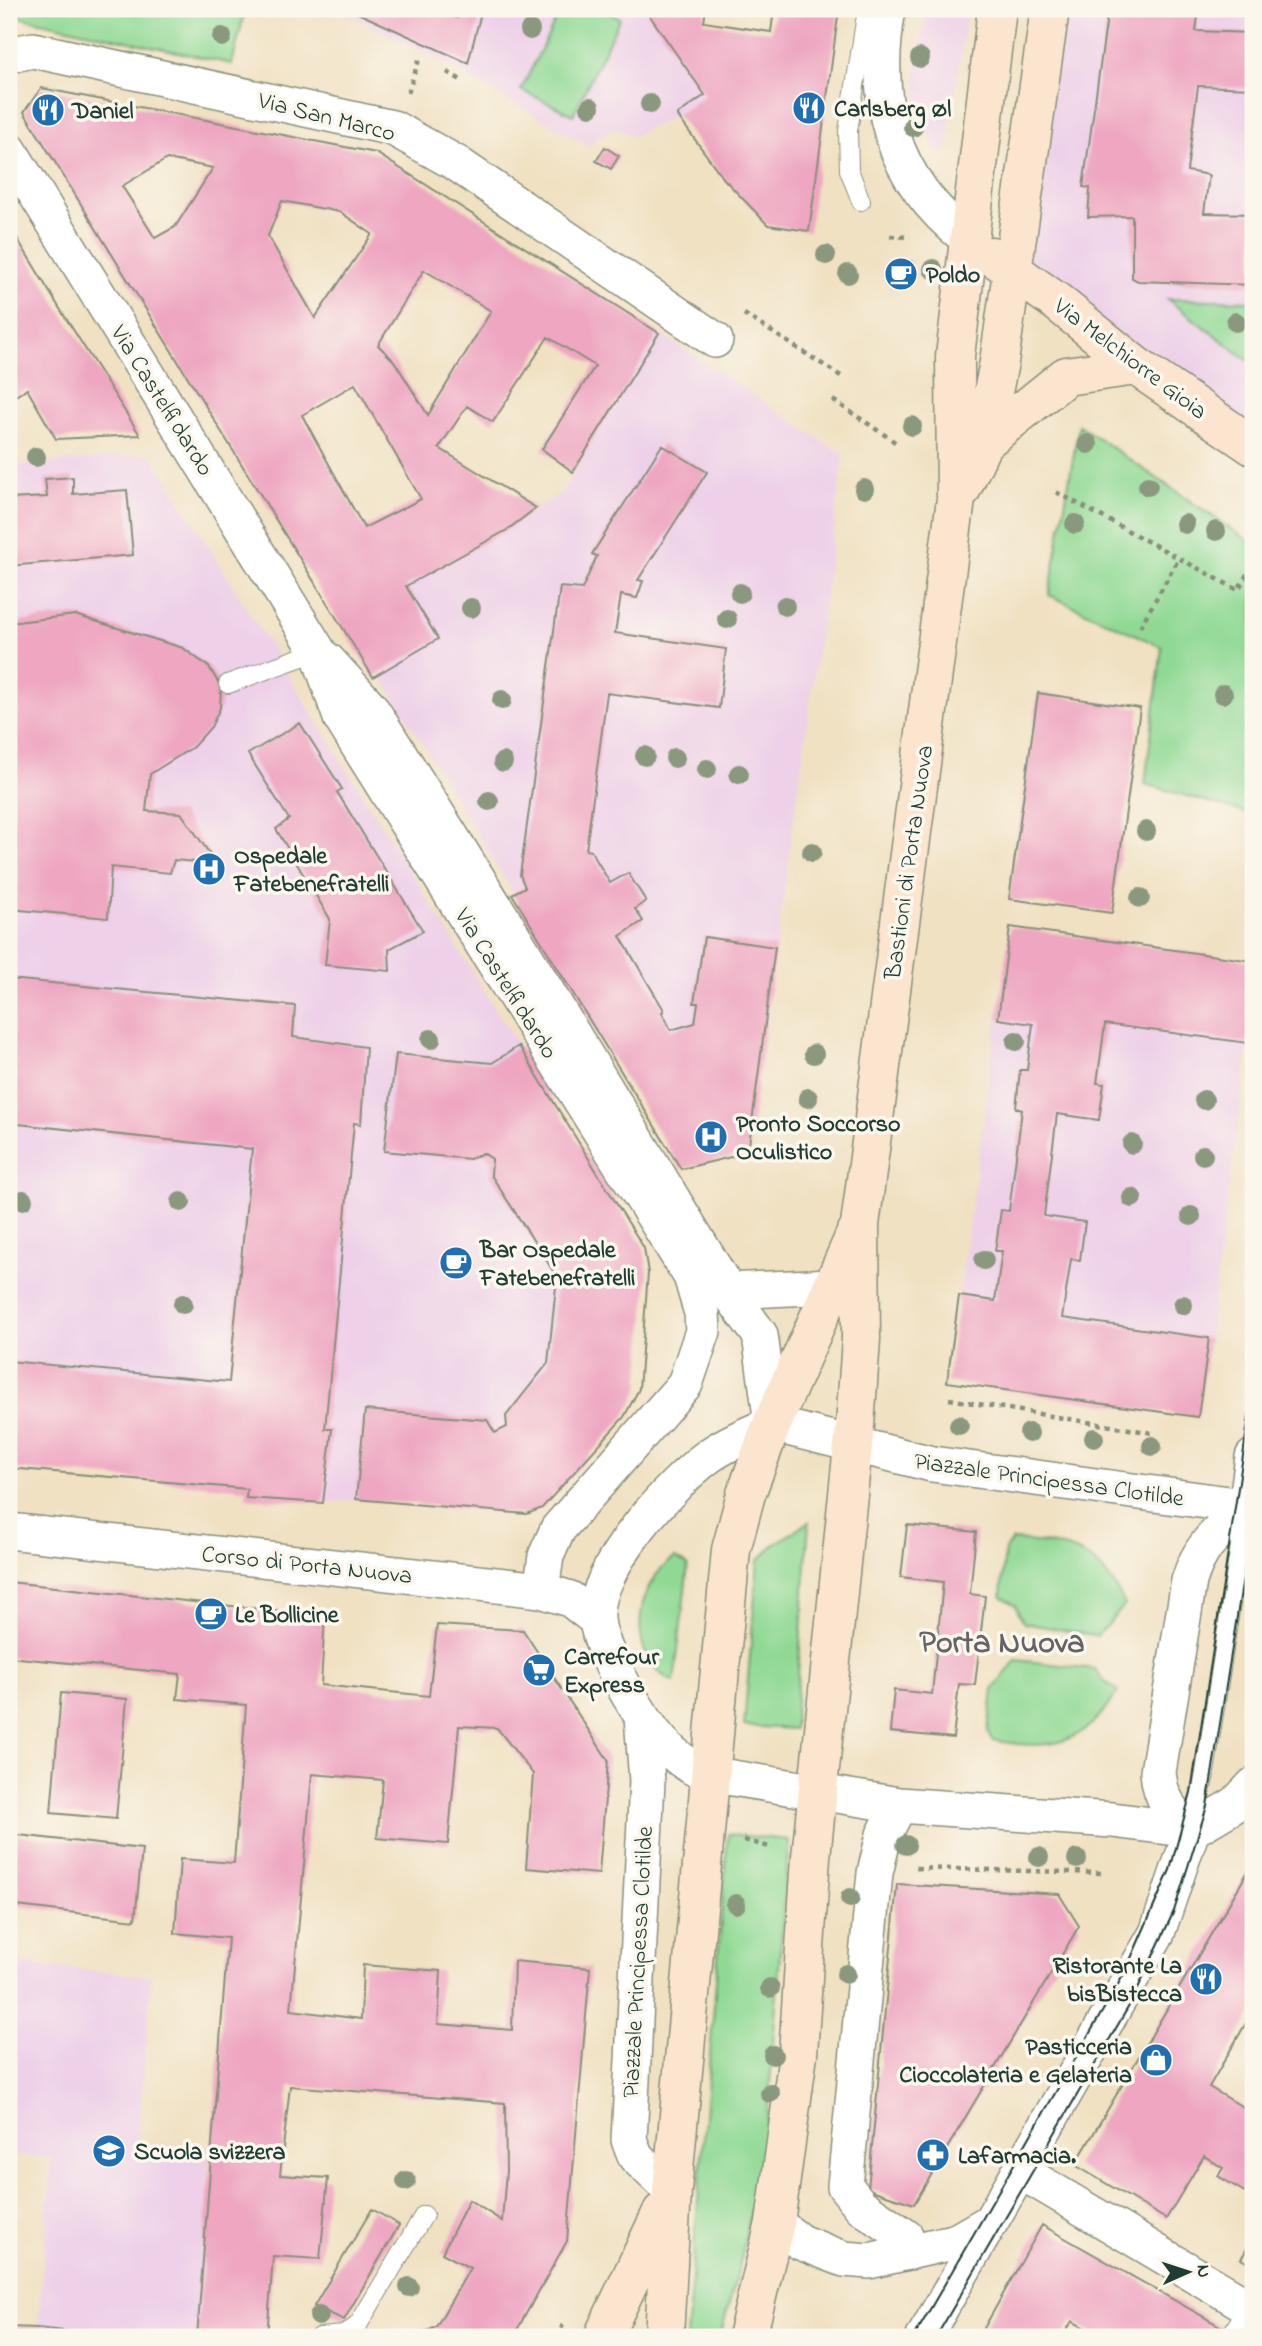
<svg xmlns="http://www.w3.org/2000/svg" width="1262" height="2346" viewBox="0 0 1262 2346" font-family="'Indie Flower',sans-serif">
<style>
.built{fill:#eed0e8}
.green{fill:#90d994;stroke:#588b64;stroke-width:2}
.building{fill:#eea6c1;fill-rule:evenodd}
.lines{fill:none;stroke-linecap:round;stroke-linejoin:round}
.service-casing{stroke:#888f7b;stroke-width:20}
.minor-casing{stroke:#888f7b;stroke-width:38}
.secondary-casing{stroke:#888f7b;stroke-width:41}
.path{stroke:#888f7b;stroke-width:4.5;stroke-dasharray:5 5;stroke-linecap:butt}
.service{stroke:#fff;stroke-width:18}
.minor{stroke:#fff;stroke-width:35}
.secondary{stroke:#fbe5cf;stroke-width:38}
.tram{stroke:#1f3d34;stroke-width:2}
.tree{fill:#8a987e}
.labels{text-anchor:middle;stroke-width:7;stroke-linejoin:round;paint-order:stroke}
.poi-label{font-size:24px;font-weight:bold;fill:#1f3d34;stroke:#fbf7ec;text-anchor:start}
.street-label{font-size:24px;fill:#1f3d34;stroke:#fbf7ec}
.district-label{font-size:32px;font-weight:bold;fill:#676265;stroke:#fbf7ec}
</style>
<rect width="100%" height="100%" fill="#fbf7ec"/>
<filter id="ink" filterUnits="userSpaceOnUse"><feTurbulence type="fractalNoise" baseFrequency=".0143" numOctaves="2"/><feDisplacementMap in="SourceGraphic" scale="14" xChannelSelector="R" yChannelSelector="G"/><feConvolveMatrix kernelMatrix="1 2 1 2 8 2 1 2 1" color-interpolation-filters="sRGB"/></filter>
<filter id="wash" filterUnits="userSpaceOnUse"><feTurbulence type="fractalNoise" baseFrequency=".00686" numOctaves="4" result="noise"/><feDisplacementMap in="SourceGraphic" scale="28" xChannelSelector="R" yChannelSelector="G"/><feGaussianBlur stdDeviation="1.57" result="paint"/><feColorMatrix in="noise" values="0 0 0 0 0 0 0 0 0 0 0 0 0 0 0 0 0 1.4 0 .05"/><feComposite in="paint" operator="in"/></filter>
<g filter="url(#wash)">
<rect width="100%" height="100%" fill="#f0e1c2"/>
<path class="built" d="M337 9H645L705 95 677 115 633 136 615 128 596 138 589 146 442 62Z
M926 9H968L946 152H939L918 117 915 82Z
M1055 9H1253V443L1015 267Z
M659 333 844 455 748 1153 681 1169 380 674 437 639 406 586 507 530 561 493Z
M151 454 644 1248 639 1389 624 1417 542 1508 527 1514 356 1499 323 1503 246 1498 247 1489 9 1468V466Z
M1010 927 1253 961V1009L1198 1417 947 1382Z
M9 1963 152 1976 137 2144 210 2147 197 2337H37L52 2158 9 2155Z"/>
<path class="green" d="M9 9H234L245 11 232 64 9 15Z
M561 9H600L620 18 573 115 521 90Z
M1167 299 1253 301V364Z
M1079 425 1253 544V815L1145 784 1162 647 1049 595Z
M809 1522 794 1729 744 1726 758 1561 775 1544Z
M1013 1540C1071 1545 1098 1549 1125 1605L1097 1636 1024 1623 1015 1605 1001 1596 1005 1549Z
M675 1558 688 1565 674 1682C625 1661 633 1582 675 1558Z
M1016 1660 1095 1669 1104 1681 1118 1691C1085 1746 1051 1751 992 1740L988 1732 993 1690Z
M728 1834 789 1840 766 2133 741 2260 720 2337H687Z"/>
<g id="blocks">
<path class="building" d="M349 9H429L457 18 459 9H482L468 63Z
M645 9H706L704 22 771 32 774 9H839L809 231 768 225 724 179 677 115 705 95Z
M1108 9H1199L1196 31 1253 33V88L1198 86 1187 171 1209 175 1204 213 1253 214V285L1138 281 1132 278V216L1088 217 1090 188 1083 187Z
M41 88 376 153 659 333 573 472 542 449 595 366 548 337 493 422 467 406 439 448 536 508 507 530 406 586 438 639 373 677 24 112ZM167 159 213 168 175 227 155 238 122 186ZM282 201 340 212 372 234 315 318 268 236ZM424 270 491 311 428 415 394 361 378 345ZM355 384 421 499 364 528 302 415Z
M605 147 619 156 611 169 596 161Z
M9 225 60 309 140 435 56 439 27 389 9 400V342L15 339 9 330Z
M894 261H911L907 288 892 287Z
M662 445 707 472 638 580 643 581 637 598 621 595 615 633 726 649 719 708 607 693 586 850 591 851 610 883 628 873 646 901 635 909 643 921 620 936 664 1010 662 1012 671 1030 695 1023 698 1003H694L704 937 775 947 748 1153 681 1169 512 894 525 887 520 875 560 587 582 589 597 556 592 554Z
M73 477V494L127 490 133 555 9 566V499L47 497 45 479Z
M75 615 183 648 209 667 221 687 220 708 211 727 193 747 150 774 146 811 181 813 217 864 174 860 170 873 111 867 108 918 9 909V623Z
M1038 693 1140 708 1112 913 1009 899Z
M300 723 342 789 337 792 423 931 389 949 390 971 325 965 330 919 276 829 289 819 248 754Z
M1010 927 1253 961V1009L1248 1043 1105 1024 1097 1083 1104 1084 1099 1120 1057 1114 1044 1216 1085 1222 1080 1260 1071 1259 1062 1318 1209 1338 1198 1417 947 1382 959 1296 995 1301 1002 1251H995L1001 1210 1009 1211 1022 1110 1016 1108 1020 1070H1027L1033 1024 998 1019Z
M9 979 295 1006 293 1037 366 1047 361 1124 354 1123 325 1429H332L323 1503 246 1498 247 1489 9 1468V1361L229 1382 252 1149 9 1123Z
M519 1046 644 1248 648 1273 639 1389 624 1417 542 1508 527 1514 356 1499 365 1410 487 1420 495 1433 507 1427 506 1416 548 1363 557 1277 491 1175 492 1159 483 1153 470 1159 384 1151 396 1054 492 1063Z
M907 1525 976 1532 970 1594 985 1596 975 1685 959 1684 953 1738 890 1732 894 1690 932 1694 943 1582 901 1577Z
M9 1582 325 1616 321 1685 429 1696 437 1625 523 1630 608 1760 599 1874 526 1868 533 1774 497 1728 459 1726 448 1844 377 1838 383 1780 312 1774 291 2010 361 2019 363 1965 441 1971 438 2024 512 2030 514 1961 590 1968 567 2241 513 2337H415L436 2327 470 2268 442 2253 469 2200 502 2221 506 2171 505 2103 290 2086 280 2175 328 2178 320 2259 273 2256 267 2337H197L228 1938 175 1933 180 1859 234 1863 246 1705 177 1699 180 1674 9 1657Z
M61 1693 127 1699 116 1819 51 1813Z
M9 1834 142 1849 135 1920 9 1905Z
M1253 1863V2011L1209 2087 1253 2113V2197L1218 2176 1223 2168 1204 2156 1166 2219 1075 2165Z
M897 1884 1059 1894 1079 1926 914 2204 868 2189Z
M372 2209 399 2225 344 2320 314 2306Z
M1042 2225 1239 2337H1101L1072 2321 1063 2337H979Z
M1253 2238V2266L1241 2259Z
M9 2327 37 2328 119 2337H9Z"/>
</g>
</g>
<g filter="url(#ink)">
<use href="#blocks" fill-opacity="0" stroke="#888f7b" stroke-width="2"/>
<g class="lines">
<defs>
<path id="service" d="M861 201 849 170 848 131 867 9
M228 684 318 651
M1192 1830 1204 1779 1245 1513
M1232 2333 1249 2306
M320 2337 344 2335 358 2325 424 2215"/>
<path id="minor" d="M888 9C872 101 890 178 967 238
M9 55 33 50 393 128 456 163 715 340
M9 150 318 651 341 718 691 1276 702 1313 703 1331 685 1384 558 1529 546 1556 541 1590
M327 660 370 707 504 921 728 1291 760 1335 772 1424
M728 1291 831 1286
M1246 1507 1253 1457
M1253 1513 1236 1505 932 1464 772 1424C751 1433 729 1442 710 1455 672 1483 593 1567 597 1619 599 1644 618 1676 630 1697 650 1730 671 1761 708 1774L899 1805 1112 1820 1192 1830 1236 1804 1253 1786
M9 1531 541 1590 570 1599 597 1620
M642 1717 647 1781 629 2140 636 2157 672 2191
M899 1805 884 1835 875 1873 845 2186 861 2206 906 2237 910 2252
M1192 1830C1172 1812 1160 1800 1158 1772L1189 1581C1200 1544 1218 1532 1246 1507
M1020 2171 1253 2309
M775 2223 800 2242 844 2259 869 2261 957 2241 990 2222
M924 2337 1157 1933 1192 1830"/>
<path id="secondary" d="M992 256 1057 302 1136 366 1253 446
M983 443 1066 376 1136 366
M961 490 983 443 999 362 1050 9
M603 2337 662 2212
M664 2337 672 2191 731 1550 746 1494 772 1424 856 1233
M747 2337 775 2223 798 2054 811 1857 855 1426 861 1339 860 1225 956 499 955 356 997 9"/>
</defs>
<use href="#service" class="service-casing"/>
<use href="#minor" class="minor-casing"/>
<use href="#secondary" class="secondary-casing"/>
<path class="path" d="M9 9 21 12
M447 72 461 80
M408 93 420 57
M890 236 910 237
M744 314 844 378
M833 400 898 444
M1056 492 1238 590 1253 564
M1140 627 1178 560
M949 1399 1153 1433
M744 1840 773 1848
M916 1868 1105 1873
M556 2337 563 2325"/>
<use href="#service" class="service"/>
<use href="#minor" class="minor"/>
<use href="#secondary" class="secondary"/>
<path class="tram" d="M914 2337 1124 1974 1170 1870 1191 1792 1253 1391
M936 2337 1133 1999 1174 1911 1207 1806 1253 1515"/>
</g>
<g class="tree">
<circle cx="530" cy="30" r="10"/>
<circle cx="222" cy="37" r="10"/>
<circle cx="920" cy="58" r="10"/>
<circle cx="650" cy="104" r="10"/>
<circle cx="590" cy="107" r="10"/>
<circle cx="913" cy="127" r="10"/>
<circle cx="826" cy="255" r="10"/>
<circle cx="933" cy="269" r="10"/>
<circle cx="848" cy="274" r="10"/>
<circle cx="1236" cy="322" r="10"/>
<circle cx="912" cy="426" r="10"/>
<circle cx="1088" cy="444" r="10"/>
<circle cx="36" cy="457" r="10"/>
<circle cx="1148" cy="486" r="10"/>
<circle cx="864" cy="489" r="10"/>
<circle cx="1075" cy="524" r="10"/>
<circle cx="1185" cy="524" r="10"/>
<circle cx="1216" cy="531" r="10"/>
<circle cx="740" cy="593" r="10"/>
<circle cx="785" cy="606" r="10"/>
<circle cx="471" cy="608" r="10"/>
<circle cx="727" cy="619" r="10"/>
<circle cx="1223" cy="694" r="10"/>
<circle cx="502" cy="700" r="10"/>
<circle cx="645" cy="756" r="10"/>
<circle cx="675" cy="758" r="10"/>
<circle cx="503" cy="762" r="10"/>
<circle cx="707" cy="769" r="10"/>
<circle cx="739" cy="774" r="10"/>
<circle cx="489" cy="801" r="10"/>
<circle cx="1146" cy="831" r="10"/>
<circle cx="812" cy="852" r="10"/>
<circle cx="1140" cy="898" r="10"/>
<circle cx="431" cy="1039" r="10"/>
<circle cx="1016" cy="1041" r="10"/>
<circle cx="814" cy="1054" r="10"/>
<circle cx="808" cy="1098" r="10"/>
<circle cx="1204" cy="1100" r="10"/>
<circle cx="1132" cy="1144" r="10"/>
<circle cx="1203" cy="1155" r="10"/>
<circle cx="1132" cy="1198" r="10"/>
<circle cx="23" cy="1200" r="10"/>
<circle cx="181" cy="1202" r="10"/>
<circle cx="1191" cy="1216" r="10"/>
<circle cx="984" cy="1260" r="10"/>
<circle cx="183" cy="1304" r="10"/>
<circle cx="1183" cy="1305" r="10"/>
<circle cx="959" cy="1425" r="10"/>
<circle cx="1029" cy="1433" r="10"/>
<circle cx="1094" cy="1438" r="10"/>
<circle cx="1152" cy="1446" r="10"/>
<circle cx="906" cy="1845" r="10"/>
<circle cx="1039" cy="1857" r="10"/>
<circle cx="1077" cy="1859" r="10"/>
<circle cx="850" cy="1898" r="10"/>
<circle cx="736" cy="1904" r="10"/>
<circle cx="846" cy="1974" r="10"/>
<circle cx="770" cy="1988" r="10"/>
<circle cx="773" cy="2055" r="10"/>
<circle cx="770" cy="2093" r="10"/>
<circle cx="406" cy="2181" r="10"/>
<circle cx="409" cy="2287" r="10"/>
<circle cx="319" cy="2316" r="10"/>
</g>
</g>
<defs>
<symbol id="restaurant-disc" viewBox="-11 -11 22 22"><circle r="9.5" fill="#1f6fb2" stroke="#fbf7ec"/><path d="M-5-6h1v4h1v-4h1v4h1v-4h1v5L-1.5 .5V6h-2V.5L-5-1ZM5-6V6H3V1.5H1.5Q1.5-4 5-6Z" fill="#fff"/></symbol>
<symbol id="cafe-disc" viewBox="-11 -11 22 22"><circle r="9.5" fill="#1f6fb2" stroke="#fbf7ec"/><path d="M-5.5-4.5H6V0H3Q3 3.5 0 3.5H-2.5Q-5.5 3.5-5.5 0ZM3-3.2v2h1.7v-2ZM-6 4.5H4V6H-6Z" fill="#fff"/></symbol>
<symbol id="hospital-disc" viewBox="-11 -11 22 22"><circle r="9.5" fill="#1f6fb2" stroke="#fbf7ec"/><path d="M-5-5h3v3.5h4V-5h3V5h-3V1.5h-4V5h-3Z" fill="#fff"/></symbol>
<symbol id="supermarket-disc" viewBox="-11 -11 22 22"><circle r="9.5" fill="#1f6fb2" stroke="#fbf7ec"/><path d="M-6-5.5h2.5l.6 2H6L4.5 2H-2.5L-4.4-4H-6ZM-1.5 3.2a1.3 1.3 0 1 0 .1 0ZM3 3.2a1.3 1.3 0 1 0 .1 0Z" fill="#fff"/></symbol>
<symbol id="shop-disc" viewBox="-11 -11 22 22"><circle r="9.5" fill="#1f6fb2" stroke="#fbf7ec"/><path d="M-5-2.5h2.3a2.7 3.5 0 0 1 5.4 0H5L5.5 6h-11ZM-1.5-2.5h3a1.5 2.3 0 0 0-3 0Z" fill="#fff"/></symbol>
<symbol id="school-disc" viewBox="-11 -11 22 22"><circle r="9.5" fill="#1f6fb2" stroke="#fbf7ec"/><path d="M0-5L7-2L0 1L-7-2ZM-4 1L0 2.5L4 1V4Q0 6-4 4Z" fill="#fff"/></symbol>
<symbol id="pharmacy-disc" viewBox="-11 -11 22 22"><circle r="9.5" fill="#1f6fb2" stroke="#fbf7ec"/><path d="M-2-6h4v4h4v4h-4v4h-4v-4h-4v-4h4Z" fill="#fff"/></symbol>
</defs>
<g fill-rule="evenodd">
<use href="#restaurant-disc" x="790" y="89" width="38" height="38"/>
<use href="#restaurant-disc" x="29" y="91" width="38" height="38"/>
<use href="#cafe-disc" x="882" y="255" width="38" height="38"/>
<use href="#hospital-disc" x="190" y="850" width="38" height="38"/>
<use href="#hospital-disc" x="692" y="1118" width="38" height="38"/>
<use href="#cafe-disc" x="437" y="1244" width="38" height="38"/>
<use href="#cafe-disc" x="192" y="1595" width="38" height="38"/>
<use href="#supermarket-disc" x="520" y="1651" width="38" height="38"/>
<use href="#restaurant-disc" x="1187" y="1960" width="38" height="38"/>
<use href="#shop-disc" x="1137" y="2041" width="38" height="38"/>
<use href="#school-disc" x="90" y="2132" width="38" height="38"/>
<use href="#pharmacy-disc" x="914" y="2136" width="38" height="38"/>
</g>
<g class="labels">
<g class="poi-label">
<text x="834" y="116">Carlsberg Øl</text>
<text x="72" y="118">Daniel</text>
<text x="926" y="282">Poldo</text>
<text x="234" y="863">Ospedale<tspan x="234" dy="28">Fatebenefratelli</tspan></text>
<text x="736" y="1131">Pronto Soccorso<tspan x="736" dy="28">Oculistico</tspan></text>
<text x="480" y="1257">Bar Ospedale<tspan x="480" dy="28">Fatebenefratelli</tspan></text>
<text x="235" y="1622">Le Bollicine</text>
<text x="564" y="1664">Carrefour<tspan x="564" dy="28">Express</tspan></text>
<text x="1182" y="1973" text-anchor="end">Ristorante La<tspan x="1182" dy="28">bisBistecca</tspan></text>
<text x="1132" y="2054" text-anchor="end">Pasticceria<tspan x="1132" dy="28">Cioccolateria e Gelateria</tspan></text>
<text x="134" y="2159">Scuola svizzera</text>
<text x="958" y="2163">Lafarmacia.</text>
</g>
<g class="street-label">
<text transform="translate(327 116) rotate(14)" y="8">Via San Marco</text>
<text transform="translate(1131 358) rotate(37)" y="8">Via Melchiorre Gioia</text>
<text transform="translate(163 400) rotate(58)" y="8">Via Castelfidardo</text>
<text transform="translate(908 862) rotate(-82)" y="8">Bastioni di Porta Nuova</text>
<text transform="translate(507 983) rotate(58)" y="8">Via Castelfidardo</text>
<text transform="translate(1049 1479) rotate(8)" y="8">Piazzale Principessa Clotilde</text>
<text transform="translate(307 1564) rotate(6)" y="8">Corso di Porta Nuova</text>
<text transform="translate(637 1962) rotate(-87)" y="8">Piazzale Principessa Clotilde</text>
</g>
<g class="district-label">
<text x="1002" y="1652">Porta Nuova</text>
</g>
</g>
<rect width="1262" height="2346" fill="none" stroke="#fbf7ec" stroke-width="35"/>
<g transform="translate(1188 2272) rotate(87)" stroke="#fbf7ec" stroke-width="5" paint-order="stroke">
<path d="M0-5L12 26L0 18L-12 26Z" fill="#1f3d34"/>
<text y="-10" font-size="19" font-weight="bold" text-anchor="middle" fill="#1f3d34">N</text>
</g>
</svg>
